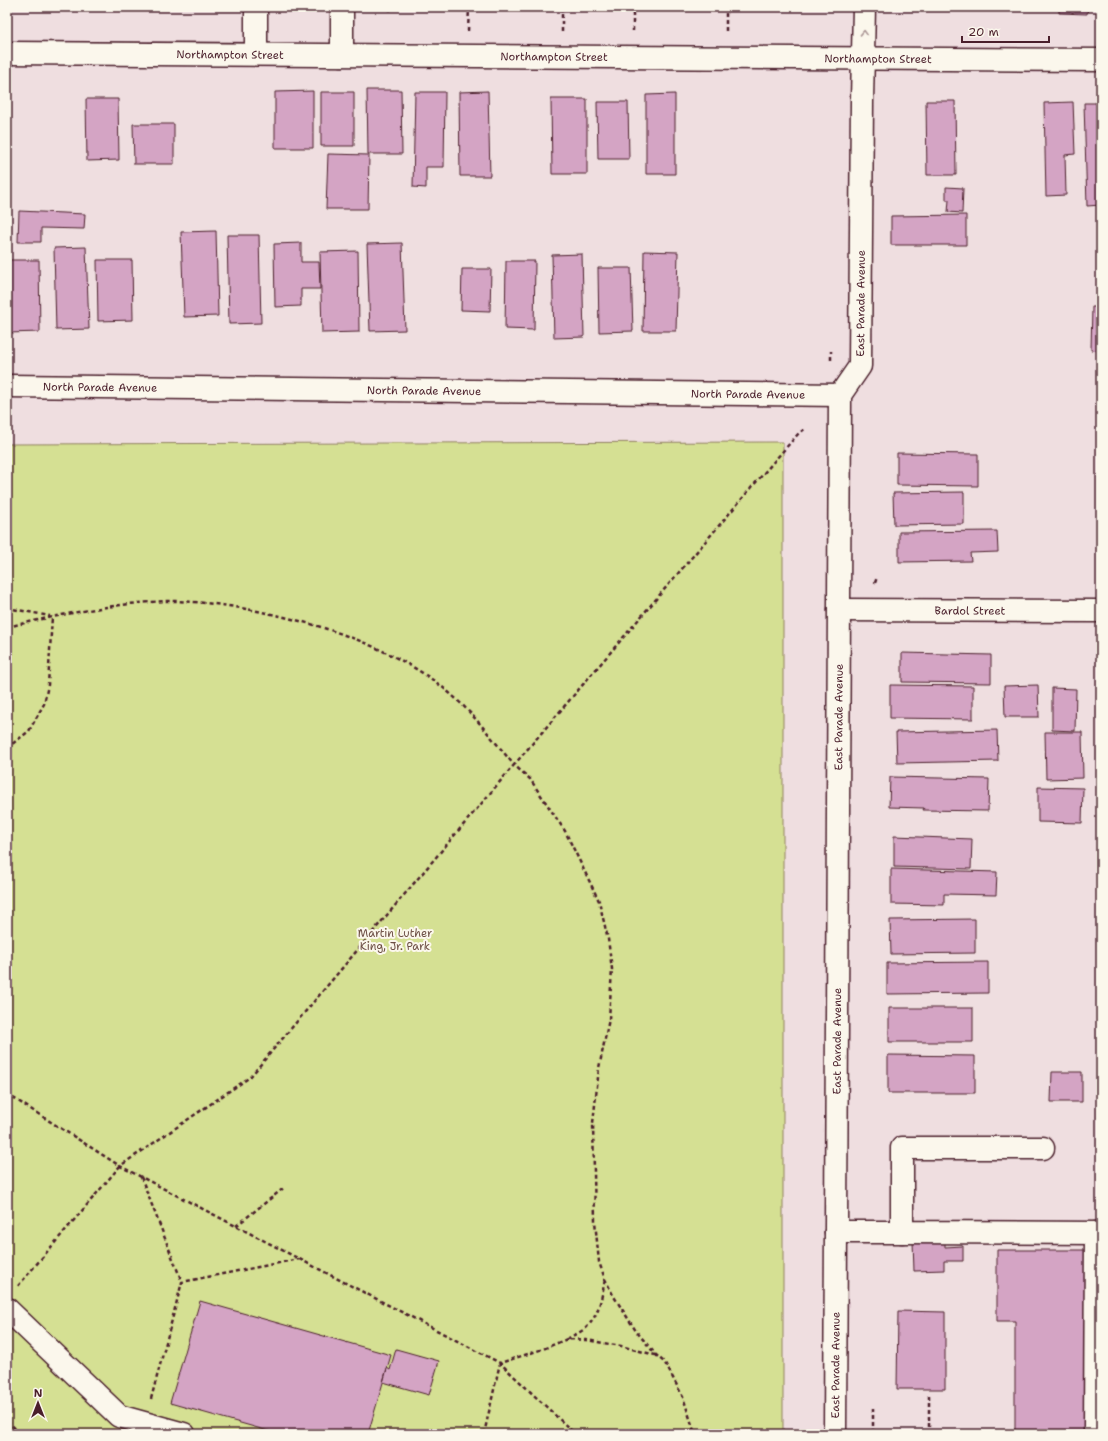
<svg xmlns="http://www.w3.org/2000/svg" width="1108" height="1441" viewBox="0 0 1108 1441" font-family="'Shantell Sans',sans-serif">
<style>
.green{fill:#d5e093;stroke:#90805f}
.building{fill:#d4a4c4;stroke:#4a1f2b}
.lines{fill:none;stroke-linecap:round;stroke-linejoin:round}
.minor-casing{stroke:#4a1f2b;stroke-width:25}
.path{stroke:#4a1f2b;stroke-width:2.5;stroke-dasharray:4 3;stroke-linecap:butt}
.minor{stroke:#fbf7ec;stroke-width:22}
.oneway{stroke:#ab9695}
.labels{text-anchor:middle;stroke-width:4;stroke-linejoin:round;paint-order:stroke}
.street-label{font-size:11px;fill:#4a1f2b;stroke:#fbf7ec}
.park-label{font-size:11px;fill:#6d4f45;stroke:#fbf7ec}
</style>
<rect width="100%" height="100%" fill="#efdee0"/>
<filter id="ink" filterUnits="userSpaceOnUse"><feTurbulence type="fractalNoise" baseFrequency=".025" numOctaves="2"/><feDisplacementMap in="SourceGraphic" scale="8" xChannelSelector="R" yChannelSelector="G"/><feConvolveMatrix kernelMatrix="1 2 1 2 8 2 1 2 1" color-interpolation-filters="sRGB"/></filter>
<g filter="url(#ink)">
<path class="green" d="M783 442V1434H7V444Z"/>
<path class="building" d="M1059 7H1088L1087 14 1059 13Z
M367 90H401L402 154H368Z
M313 91V148H275V92Z
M488 91 490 176H460L459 92Z
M321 92H354V146H321Z
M415 92H445L444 167H426V188L413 187Z
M675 94V174H646V95Z
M86 99H118L119 160 87 161Z
M551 99H587V174H552Z
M926 101H955L956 175H927Z
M597 102H628L629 159H598Z
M1073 102 1075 154 1065 155 1066 195 1046 196 1044 103Z
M1084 103H1101V205L1087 206Z
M133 124H174V164H134Z
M328 154 369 155 368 209H326Z
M946 187 963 188 962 213 948 212 949 200H946Z
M19 211 85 214 84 229 41 228V242H18Z
M966 215V245H891V216Z
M216 231 218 316 184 317 181 232Z
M227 235H259L261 323 229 324Z
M301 243V262H319L320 289H301V306L275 307 274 244Z
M402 243 405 330 370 331 367 244Z
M86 247 89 329 56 330 54 248Z
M358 251 359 332 322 333 320 252Z
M644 251 678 252 676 331H643Z
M582 254 584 337 554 338 552 255Z
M7 260H39L40 332 8 333Z
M97 260H132L133 320 98 321Z
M506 261H535L534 330 505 329Z
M598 268H631L633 331 599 332Z
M462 269H491L490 311 461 310Z
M1092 307H1101V351L1091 350Z
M897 453 978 454V486L897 485Z
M964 492V524L894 525 893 493Z
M997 531 998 552 970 553 971 561 899 562V532Z
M902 653 991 655V683L902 682Z
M890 685 973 686V719L890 718Z
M1038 685 1039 717H1005L1004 686Z
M1052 688 1076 689 1075 731 1052 730Z
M997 730 998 761 897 763 896 732Z
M1045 732H1082L1083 778 1046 779Z
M890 777 989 779 988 811 923 810 924 808 889 807Z
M1038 787 1083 788 1082 823 1038 822Z
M894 836 972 839 971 869 894 867Z
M891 869 997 872 996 895 944 894V905L891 904Z
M975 919V953L891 954 890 920Z
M988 962V993L887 994V963Z
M889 1008H973V1042H889Z
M888 1055 975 1056V1093H888Z
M1052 1072H1082V1102H1051Z
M945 1240V1247L963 1246V1261H944V1270L914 1271 913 1241Z
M997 1250H1085L1084 1434H1015V1321H997Z
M200 1301 391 1355 368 1434H279L170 1403Z
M898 1311 945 1312V1389H897Z
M396 1349 439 1361 429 1395 383 1382 387 1368 390 1370Z"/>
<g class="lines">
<defs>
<g id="minor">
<path id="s1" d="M7 53 1101 60"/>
<path d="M256 54V7"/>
<path d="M342 55V7"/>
<path id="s2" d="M7 386 840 395"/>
<path id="s3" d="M839 610 1101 611"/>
<path d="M1043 1148H902V1232L1101 1233"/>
<path d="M836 1232H902"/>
<path d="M7 1309 119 1416 184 1434"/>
<path id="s4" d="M835 1434 840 395 860 366 862 100 864 7"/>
<path d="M1095 1434 1096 1233"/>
</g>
</defs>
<use href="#minor" class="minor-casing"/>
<path class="path" d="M390 7V11
M468 31 469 7
M633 31V7
M726 31V7
M562 32V7
M831 360V351
M875 583 877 577
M7 608 50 616
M7 627C60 615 114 603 168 601 193 601 217 604 241 608 309 620 381 642 437 683 468 706 490 736 514 765L776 459 799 433 805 429
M7 748 29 731 44 704 48 685 52 616
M7 1094 120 1166 500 1363 575 1434
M141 1177 182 1282
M236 1226 285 1187
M18 1286 120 1166 250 1077 514 765 530 779 565 831 599 901 608 939 612 969 609 1019 599 1068 593 1123 595 1221 599 1262 605 1279 613 1295 636 1331 656 1355 665 1363 683 1397 695 1434
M567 1339C573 1335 582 1332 587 1327 599 1315 602 1296 605 1279
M151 1399 182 1282 299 1259
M7 1421 21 1434
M873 1433V1408
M484 1434 500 1363 543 1349 567 1339 586 1340 621 1346 655 1355
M929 1434V1393"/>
<use href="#minor" class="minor"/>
</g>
<defs><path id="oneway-chevron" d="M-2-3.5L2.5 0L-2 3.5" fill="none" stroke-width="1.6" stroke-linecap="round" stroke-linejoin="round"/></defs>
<use class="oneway" href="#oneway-chevron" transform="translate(864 33) rotate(-88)"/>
</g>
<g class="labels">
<g class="street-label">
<text dy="4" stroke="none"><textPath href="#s1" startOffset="223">Northampton Street</textPath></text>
<text dy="4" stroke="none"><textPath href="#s1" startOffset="547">Northampton Street</textPath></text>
<text dy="4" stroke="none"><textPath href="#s1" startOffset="871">Northampton Street</textPath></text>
<text dy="4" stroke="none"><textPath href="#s4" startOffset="1137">East Parade Avenue</textPath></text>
<text dy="4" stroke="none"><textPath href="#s2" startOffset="93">North Parade Avenue</textPath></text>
<text dy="4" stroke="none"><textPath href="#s2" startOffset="417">North Parade Avenue</textPath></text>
<text dy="4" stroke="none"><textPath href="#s2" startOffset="741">North Parade Avenue</textPath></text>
<text dy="4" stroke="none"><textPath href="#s3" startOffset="131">Bardol Street</textPath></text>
<text dy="4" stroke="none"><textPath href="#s4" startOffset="717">East Parade Avenue</textPath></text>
<text dy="4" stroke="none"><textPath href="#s4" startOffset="393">East Parade Avenue</textPath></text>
<text dy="4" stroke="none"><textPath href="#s4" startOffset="69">East Parade Avenue</textPath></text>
</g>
<g class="park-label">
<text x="395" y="937">Martin Luther<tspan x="395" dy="13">King, Jr. Park</tspan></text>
</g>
</g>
<rect width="1108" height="1441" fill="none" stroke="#fbf7ec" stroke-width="24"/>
<rect x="12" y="12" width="1084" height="1417" fill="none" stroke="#4a1f2b" stroke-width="1.5" filter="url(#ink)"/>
<g transform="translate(38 1403)" stroke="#fbf7ec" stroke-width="3" paint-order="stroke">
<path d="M0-3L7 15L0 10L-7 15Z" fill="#4a1f2b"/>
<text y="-6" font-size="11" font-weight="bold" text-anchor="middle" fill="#4a1f2b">N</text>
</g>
<path d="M962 36v6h87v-6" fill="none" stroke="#4a1f2b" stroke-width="2"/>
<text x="968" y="36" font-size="12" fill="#4a1f2b" stroke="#fbf7ec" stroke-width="3" paint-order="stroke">20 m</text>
</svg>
